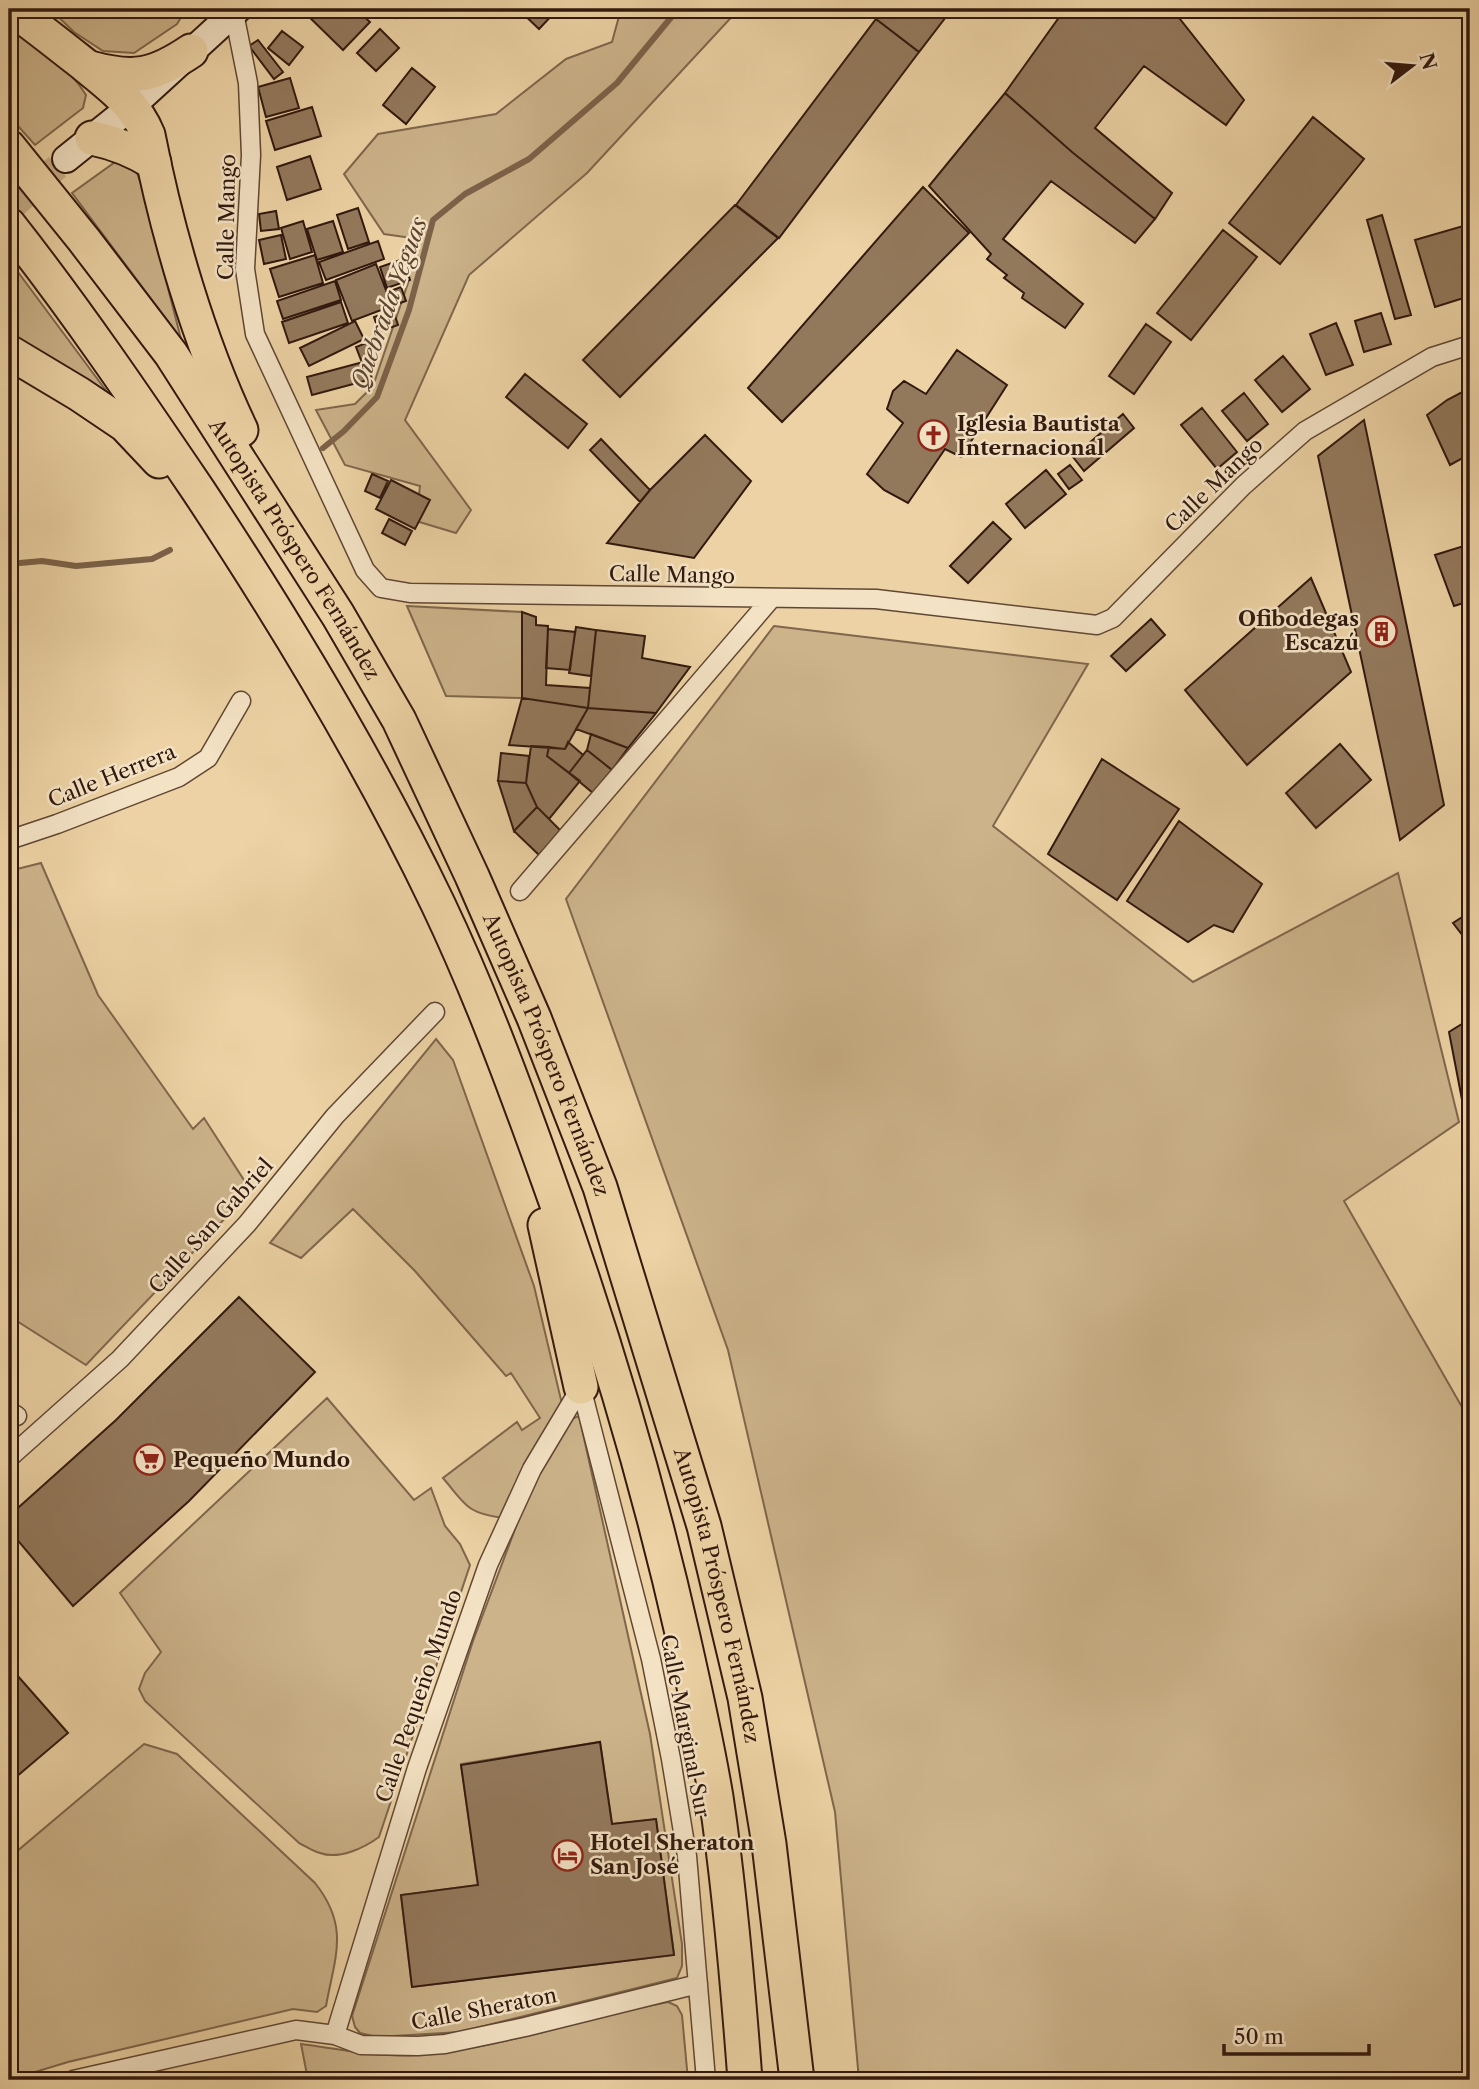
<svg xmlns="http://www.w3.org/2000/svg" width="1479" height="2089" viewBox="0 0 1479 2089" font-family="'Libre Caslon Text',serif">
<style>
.green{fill:#ccb38a;stroke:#7f664c;stroke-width:2;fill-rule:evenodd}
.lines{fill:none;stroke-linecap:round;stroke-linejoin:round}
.stream{stroke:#7c6249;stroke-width:6}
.building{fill:#93795c;stroke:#32190e;stroke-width:2}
.secondary-tunnel{stroke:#c7ad86;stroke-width:26;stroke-dasharray:26 13;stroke-linecap:butt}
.street-casing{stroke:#604734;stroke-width:21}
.secondary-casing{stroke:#32190e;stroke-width:30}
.highway-casing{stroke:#32190e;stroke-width:37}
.street{stroke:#f3e2c4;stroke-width:18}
.secondary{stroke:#f3e2c4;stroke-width:26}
.highway{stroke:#ecd2a4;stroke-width:33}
.labels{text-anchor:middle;stroke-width:5;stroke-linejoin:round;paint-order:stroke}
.street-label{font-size:21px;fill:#32190e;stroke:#f3e2c4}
.poi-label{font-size:21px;font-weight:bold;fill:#32190e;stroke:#f3e2c4;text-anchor:start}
.water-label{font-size:23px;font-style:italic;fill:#5d4431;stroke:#f3e2c4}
</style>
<rect width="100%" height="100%" fill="#ecd2a4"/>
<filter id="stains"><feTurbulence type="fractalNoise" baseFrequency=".00286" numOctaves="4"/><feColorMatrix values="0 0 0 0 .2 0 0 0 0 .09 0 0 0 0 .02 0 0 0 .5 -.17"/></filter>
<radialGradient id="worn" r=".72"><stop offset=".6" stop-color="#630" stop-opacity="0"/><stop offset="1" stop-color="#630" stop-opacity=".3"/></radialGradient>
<path class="green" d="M50 9H186L177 24 134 53 103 51 74 32Z
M621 9H739L587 173 469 275 405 420 471 510 456 533 416 521 420 486 345 465 316 410 355 404 373 386 409 280 412 238 384 234 344 174 378 134 496 114 566 59 612 42Z
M9 29C38 49 68 65 86 95L83 108 35 145 9 116Z
M118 160 135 167 143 190 181 339 72 193Z
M9 260 116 404 9 336Z
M407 606 522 612V698L446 696Z
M774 626 1088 664 993 826 1193 982 1398 873 1459 1122 1344 1201 1470 1421V2080H859L835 1812 728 1350 566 899Z
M41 863 98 995 193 1129 204 1118 251 1191 86 1365 9 1316V871Z
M436 1039 453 1060 534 1286 562 1404 503 1518C466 1513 466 1505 443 1478L517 1422 522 1430 540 1418 511 1373 506 1376 415 1271 353 1209 301 1258 270 1243Z
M327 1398 414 1500 431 1488 445 1526 460 1544 470 1565 379 1837C364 1848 339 1860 320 1853 312 1851 305 1846 299 1843L145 1701 139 1689 145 1673 161 1652 120 1593Z
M579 1416 650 1734 682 1944V1966L677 1978 460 2032 377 2037 360 2033 355 2027 352 2016 473 1641 526 1500 546 1457 569 1420ZM600 1742 612 1824 656 1819 674 1955 412 1987 401 1895 478 1885 461 1764Z
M144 1744 177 1754 315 1883C350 1927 335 1956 326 2006L317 2012 293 2009 68 2062 9 2080V1858Z
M668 2002 677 2006 682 2015 688 2080H308L301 2044C339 2049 379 2058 417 2055 501 2049 585 2017 668 2002Z"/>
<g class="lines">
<path class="stream" d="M323 448 344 431 377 397 409 310 433 220 465 194 529 159 617 83 678 9
M9 564 42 561 76 566 152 559 170 550"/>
</g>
<path class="building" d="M301 9H356L370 22 343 50Z
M388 9H406L396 18Z
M518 9H554L556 11 539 29Z
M884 9H952L919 52 876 19Z
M1065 9H1172L1244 100 1226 125 1144 66 1095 128 1172 193 1155 219 1072 152 1005 93Z
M876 19 919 52 779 238 736 205Z
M380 29 399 48 376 71 357 53Z
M282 31 303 47 289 65 268 48Z
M258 40 283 72 274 79 249 46Z
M412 68 435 87 406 124 383 105Z
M290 78 299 108 266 117 258 87Z
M1005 93 1072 152 1155 219 1135 243 1051 181 1003 239 1083 304 1065 328 1022 298 1024 293 1004 278 1007 275 987 259 991 254 929 186Z
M312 107 321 136 275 150 266 121Z
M1313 117 1364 159 1280 264 1229 223Z
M310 156 321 189 287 200 277 167Z
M923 187 969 233 782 422 748 388Z
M735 205 778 238 620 397 583 360Z
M358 208 369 242 348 249 337 215Z
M276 211 279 229 261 231 259 214Z
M1382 215 1411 315 1395 319 1367 220Z
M303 221 312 252 290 259 281 228Z
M333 221 343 252 317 260 307 229Z
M1470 224V296L1435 307 1415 240Z
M1223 230 1257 257 1191 340 1157 313Z
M281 235 286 259 264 264 259 240Z
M378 241 384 259 326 280 319 262Z
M315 255 323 283 279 297 270 269Z
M403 259 410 280 387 288 380 267Z
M376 264 392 306 352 321 336 280Z
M335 281 341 300 283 319 277 301Z
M401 287 406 301 395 305 390 291Z
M341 302 348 323 289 343 282 322Z
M393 310 398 325 379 332 374 317Z
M1381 313 1391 344 1364 352 1355 321Z
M355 321 364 339 309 366 300 348Z
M1336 323 1353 365 1326 375 1310 334Z
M1146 324 1171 342 1134 394 1109 376Z
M371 341 375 354 361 360 356 347Z
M957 350 1007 385 961 457 945 449 908 503 884 490 867 474 903 423 887 409 893 391 904 381 926 394Z
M1283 356 1310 389 1282 412 1255 380Z
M367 361 372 379 312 395 307 377Z
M525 374 587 424 568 448 506 397Z
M1470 388V454L1450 465 1427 415 1447 400Z
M1244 393 1268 424 1247 441 1222 411Z
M1202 408 1237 452 1217 469 1181 425Z
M1123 414 1134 428 1084 471 1073 457Z
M1364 420 1444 805 1400 840 1318 456Z
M705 435 751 481 694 558 607 543 650 490Z
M601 439 650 490 640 502 590 450Z
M1070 465 1082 480 1069 489 1058 474Z
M1046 470 1066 494 1025 528 1006 504Z
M372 474 388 481 380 498 365 491Z
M391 480 430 500 415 529 376 509Z
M389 519 412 531 405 545 382 533Z
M993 522 1011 539 968 583 950 566Z
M1470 544V601L1454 606 1435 555Z
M1311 578 1351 672 1247 765 1185 690Z
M522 612 536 617V625L548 626 546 685 590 688 588 708 522 698Z
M1151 619 1165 635 1126 671 1111 656Z
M576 627 596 630 591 676 569 673Z
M548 629 575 632 570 670 546 668Z
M596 630 645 636 642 658 690 667 656 713 588 708Z
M522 698 588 708 565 749 509 745Z
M588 708 656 713 628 748 576 729Z
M591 734 628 748 612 770 587 750Z
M568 742 583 755 569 773 547 756 549 747 565 749Z
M1340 744 1371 780 1316 828 1286 793Z
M531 746 549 747 547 756 580 781 549 819 537 807 526 783Z
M587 750 612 770 593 793 569 773Z
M501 753 529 756 526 783 498 781Z
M1102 759 1179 809 1117 900 1048 854Z
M498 781 526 783 537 807 514 831Z
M537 807 561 831 539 855 514 831Z
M1179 821 1262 884 1233 932 1214 925 1188 942 1127 901Z
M1470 912V945L1453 923Z
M1470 1019V1106L1464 1110 1449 1032Z
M239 1297 315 1372 189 1501 73 1606 9 1530V1516L116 1420Z
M9 1666 68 1733 9 1783Z
M600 1742 612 1824 656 1819 674 1955 412 1987 401 1895 478 1885 461 1765Z"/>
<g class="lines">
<path class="secondary-tunnel" d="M9 210 66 159"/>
<defs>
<path id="street" d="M230 9 234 13 248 83 251 155 245 269 255 334 365 570 381 588 410 593 876 599 1097 625 1113 618 1243 486 1305 431 1432 357 1470 345
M9 840 57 824 179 777 208 758 241 701
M520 891 771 599
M581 1387 651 1659 671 1759 687 1856 706 2080
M9 1411 17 1416
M9 1458 120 1359 247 1224 335 1116 435 1012
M335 2035 417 1768 488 1565 532 1469 581 1387
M73 2080 296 2030 335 2035 361 2045 418 2046 445 2044 525 2027 698 1984"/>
<path id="secondary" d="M66 159 132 106 238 9"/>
<g id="highway">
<path d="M12 9C37 27 62 47 86 66 112 87 136 105 148 135 167 232 199 342 241 430"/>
<path d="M90 68C134 80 154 76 191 51"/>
<path d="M92 138C116 143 134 150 154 163"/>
<path id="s1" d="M9 147 84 240 171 354 338 615 399 720 472 876 534 1018 600 1187 704 1526 745 1698 769 1844 797 2080"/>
<path d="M9 225C76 310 137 400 198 490 286 623 369 760 438 904 479 990 512 1079 544 1168 600 1322 647 1478 683 1637 695 1690 707 1743 716 1797 730 1890 738 1986 745 2080"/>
<path d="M9 352 79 394 125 425 159 461"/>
<path d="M545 1225 581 1387"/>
</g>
</defs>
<use href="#street" class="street-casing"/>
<use href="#secondary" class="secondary-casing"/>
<use href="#highway" class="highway-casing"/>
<use href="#street" class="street"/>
<use href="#secondary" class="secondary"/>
<use href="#highway" class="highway"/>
</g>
<defs>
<symbol id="church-ring" viewBox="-11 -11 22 22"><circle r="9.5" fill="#f3e2c4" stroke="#8f2418" stroke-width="1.5"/><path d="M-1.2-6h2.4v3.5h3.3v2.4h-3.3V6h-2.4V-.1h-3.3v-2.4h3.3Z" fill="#8f2418"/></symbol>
<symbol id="building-ring" viewBox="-11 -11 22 22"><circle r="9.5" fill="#f3e2c4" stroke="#8f2418" stroke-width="1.5"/><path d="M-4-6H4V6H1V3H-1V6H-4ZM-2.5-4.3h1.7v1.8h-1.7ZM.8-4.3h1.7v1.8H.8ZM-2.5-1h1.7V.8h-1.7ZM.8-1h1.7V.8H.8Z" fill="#8f2418"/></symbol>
<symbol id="supermarket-ring" viewBox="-11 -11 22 22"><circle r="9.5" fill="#f3e2c4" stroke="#8f2418" stroke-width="1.5"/><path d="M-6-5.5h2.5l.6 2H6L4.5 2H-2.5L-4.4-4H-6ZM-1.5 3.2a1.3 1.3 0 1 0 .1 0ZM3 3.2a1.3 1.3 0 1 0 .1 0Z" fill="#8f2418"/></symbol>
<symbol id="hotel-ring" viewBox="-11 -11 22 22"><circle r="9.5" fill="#f3e2c4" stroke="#8f2418" stroke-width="1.5"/><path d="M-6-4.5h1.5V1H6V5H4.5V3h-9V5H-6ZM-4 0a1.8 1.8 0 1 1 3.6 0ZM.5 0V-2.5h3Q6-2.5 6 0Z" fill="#8f2418"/></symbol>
</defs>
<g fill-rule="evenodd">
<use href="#church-ring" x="916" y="418" width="35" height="35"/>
<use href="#building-ring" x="1364" y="614" width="35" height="35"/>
<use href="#supermarket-ring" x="132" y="1442" width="35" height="35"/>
<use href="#hotel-ring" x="550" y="1838" width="35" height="35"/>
</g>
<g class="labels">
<g class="street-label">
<text transform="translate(227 217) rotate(-89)" y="7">Calle Mango</text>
<text transform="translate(1214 485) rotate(-44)" y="7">Calle Mango</text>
<text dy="7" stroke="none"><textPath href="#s1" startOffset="494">Autopista Próspero Fernández</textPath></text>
<text transform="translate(672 575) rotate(1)" y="7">Calle Mango</text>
<text transform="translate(112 776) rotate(-22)" y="7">Calle Herrera</text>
<text dy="7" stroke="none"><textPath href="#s1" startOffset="1060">Autopista Próspero Fernández</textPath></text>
<text transform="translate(211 1226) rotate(-48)" y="7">Calle San Gabriel</text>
<text dy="7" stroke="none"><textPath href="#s1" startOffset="1628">Autopista Próspero Fernández</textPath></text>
<text transform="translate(419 1696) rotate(-71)" y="7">Calle Pequeño Mundo</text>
<text transform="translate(685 1726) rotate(79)" y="7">Calle Marginal Sur</text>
<text transform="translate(484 2009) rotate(-11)" y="7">Calle Sheraton</text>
</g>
<g class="poi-label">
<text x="957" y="431">Iglesia Bautista<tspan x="957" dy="24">Internacional</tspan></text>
<text x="1359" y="626" text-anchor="end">Ofibodegas<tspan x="1359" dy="24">Escazú</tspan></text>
<text x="173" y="1467">Pequeño Mundo</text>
<text x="590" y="1850">Hotel Sheraton<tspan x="590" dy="24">San José</tspan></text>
</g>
<g class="water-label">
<text transform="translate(389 303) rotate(-70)" y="8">Quebrada Yeguas</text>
</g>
</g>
<rect width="1479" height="2089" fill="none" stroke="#ecd2a4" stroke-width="35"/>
<rect x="10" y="10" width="1458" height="2068" fill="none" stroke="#32190e" stroke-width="3.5"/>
<rect x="18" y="18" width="1444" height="2054" fill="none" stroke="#32190e" stroke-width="2"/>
<g transform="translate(1412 66) rotate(74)" stroke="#f3e2c4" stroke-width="5" paint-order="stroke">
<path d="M0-5L12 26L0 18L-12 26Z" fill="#32190e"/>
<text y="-10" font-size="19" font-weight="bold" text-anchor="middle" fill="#32190e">N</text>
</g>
<path d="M1224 2044v10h145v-10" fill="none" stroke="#32190e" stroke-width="3.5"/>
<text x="1234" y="2044" font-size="21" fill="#32190e" stroke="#f3e2c4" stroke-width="5" paint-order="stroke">50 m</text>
<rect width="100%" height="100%" filter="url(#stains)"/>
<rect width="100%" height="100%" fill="url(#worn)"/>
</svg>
